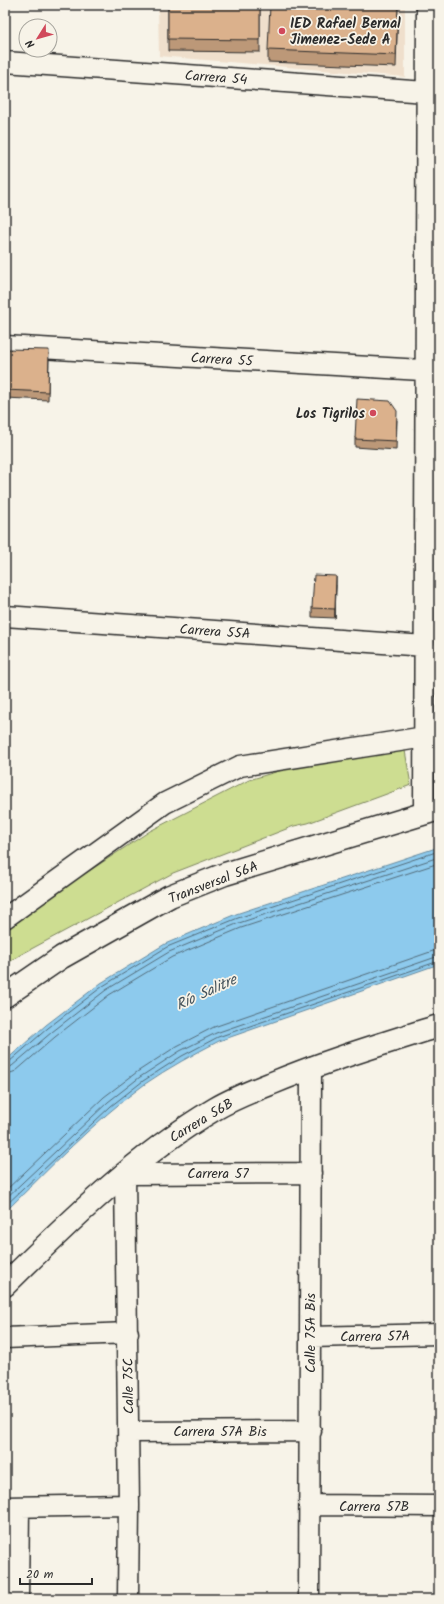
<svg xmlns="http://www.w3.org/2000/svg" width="444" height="1604" viewBox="0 0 444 1604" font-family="Kalam,sans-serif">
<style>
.built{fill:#efdfcc}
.green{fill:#cddd91;stroke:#7c845e}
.water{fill:#8dcaed;stroke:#668a9f}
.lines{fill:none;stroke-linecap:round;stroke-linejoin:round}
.shore{stroke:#526b79;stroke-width:1}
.street-casing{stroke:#2b2b2b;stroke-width:23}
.secondary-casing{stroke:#2b2b2b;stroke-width:25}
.street{stroke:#f7f3e8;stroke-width:20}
.secondary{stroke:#f7f3e8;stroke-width:22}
.wall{fill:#bc9878;stroke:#2b2b2b}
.shaded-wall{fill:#997c62;stroke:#2b2b2b}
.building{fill:#dbb18c;stroke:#2b2b2b}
.poi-dot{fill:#d1495b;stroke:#f7f3e8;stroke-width:1.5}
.labels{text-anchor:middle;stroke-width:3.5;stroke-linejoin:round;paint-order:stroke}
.poi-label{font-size:14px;font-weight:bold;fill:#2b2b2b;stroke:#f7f3e8;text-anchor:start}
.street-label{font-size:14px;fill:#2b2b2b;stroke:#f7f3e8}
.water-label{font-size:15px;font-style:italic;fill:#44535c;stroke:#f7f3e8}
</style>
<rect width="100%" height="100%" fill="#f7f3e8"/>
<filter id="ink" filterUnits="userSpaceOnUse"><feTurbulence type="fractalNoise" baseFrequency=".025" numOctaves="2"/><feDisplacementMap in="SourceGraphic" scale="8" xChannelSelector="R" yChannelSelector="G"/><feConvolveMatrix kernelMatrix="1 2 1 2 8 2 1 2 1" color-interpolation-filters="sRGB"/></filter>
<g filter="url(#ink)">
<path class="built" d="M158 5H405V77L159 56Z"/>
<path class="green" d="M404 745 411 785 308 823 294 826 173 873 20 955 5 965V926L150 831 249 780 332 755Z"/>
<path class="water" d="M439 847V964L219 1041C194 1054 168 1068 145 1084 94 1121 50 1168 5 1212V1061L46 1025 101 983 165 944 236 914Z"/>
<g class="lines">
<path class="shore" d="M5 1063 9 1062 48 1028 103 986 167 947 238 918 439 851
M5 1069 12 1066 52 1032 106 990 169 952 239 923 439 857
M5 1075 16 1071 55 1037 109 995 172 957 241 928 439 863
M5 1191 104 1097 137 1072 177 1046 214 1027 433 951 439 950
M5 1199 108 1102 140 1077 180 1051 216 1033 439 956
M5 1206 111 1106 143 1081 182 1056 218 1037 439 961"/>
<defs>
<path id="street" d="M5 62 426 92
M5 346 439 371
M5 616 425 646
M424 813 427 5
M5 918 165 803 240 766 425 737
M310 1337 439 1334
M5 1338 128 1333
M129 1432 311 1431
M310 1505 439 1506
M5 1507 129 1505
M18 1599 19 1507
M128 1599 129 1505 125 1174 311 1173
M309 1599 311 1067"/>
<path id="secondary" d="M5 996 62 957 170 896 225 874 439 809
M5 1285C70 1221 137 1155 215 1109 232 1099 252 1091 270 1084 325 1061 382 1044 439 1026"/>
</defs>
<use href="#street" class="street-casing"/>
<use href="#secondary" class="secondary-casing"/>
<use href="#street" class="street"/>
<use href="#secondary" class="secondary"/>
</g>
<path class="wall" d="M168 5H260V52L168 51Z
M398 5 396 67 268 62V50Z
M5 349 49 359 48 400 5 398Z
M397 420 396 450 355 447V439Z
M336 585 335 618 312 617V608Z"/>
<path class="shaded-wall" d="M336 576V585L335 618V609Z"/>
<path class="building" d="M168 5H260V40L168 39Z
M270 5H398L396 55 268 50Z
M5 349H6L49 350 48 392 5 390Z
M357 399 390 401 397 411 396 441 355 439Z
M314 575 336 576 335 609 312 608Z"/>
</g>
<g class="poi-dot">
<circle cx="282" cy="31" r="4"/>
<circle cx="373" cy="413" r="4"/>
</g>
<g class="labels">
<g class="poi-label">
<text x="290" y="28">IED Rafael Bernal<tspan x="290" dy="16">Jimenez-Sede A</tspan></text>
<text x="365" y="418" text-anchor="end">Los Tigrilos</text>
</g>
<g class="street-label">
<text transform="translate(216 77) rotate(4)" y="5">Carrera 54</text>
<text transform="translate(222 359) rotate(3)" y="5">Carrera 55</text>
<text transform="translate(215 631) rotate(4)" y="5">Carrera 55A</text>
<text transform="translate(213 882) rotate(-21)" y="5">Transversal 56A</text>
<text transform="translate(201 1120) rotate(-31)" y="5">Carrera 56B</text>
<text x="218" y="1178">Carrera 57</text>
<text transform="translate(310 1333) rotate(-90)" y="5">Calle 75A Bis</text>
<text transform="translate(375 1336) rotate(-1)" y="5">Carrera 57A</text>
<text transform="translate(128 1386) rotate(-91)" y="5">Calle 75C</text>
<text x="220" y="1436">Carrera 57A Bis</text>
<text x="374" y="1511">Carrera 57B</text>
</g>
<g class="water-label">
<text transform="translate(206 992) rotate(-25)" y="5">Río Salitre</text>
</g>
</g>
<rect width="444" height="1604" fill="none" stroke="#f7f3e8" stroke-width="20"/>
<rect x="10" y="10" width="424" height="1584" fill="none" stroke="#2b2b2b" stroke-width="1.5" filter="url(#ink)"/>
<g transform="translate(38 38) rotate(233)"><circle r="19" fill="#f7f3e8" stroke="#a5a39c"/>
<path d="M0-3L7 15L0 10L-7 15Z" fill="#d1495b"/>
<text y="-6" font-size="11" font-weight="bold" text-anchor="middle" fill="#2b2b2b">N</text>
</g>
<path d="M20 1578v6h72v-6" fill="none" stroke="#2b2b2b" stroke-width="2"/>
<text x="26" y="1578" font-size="12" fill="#2b2b2b" stroke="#f7f3e8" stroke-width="3" paint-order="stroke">20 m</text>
</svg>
